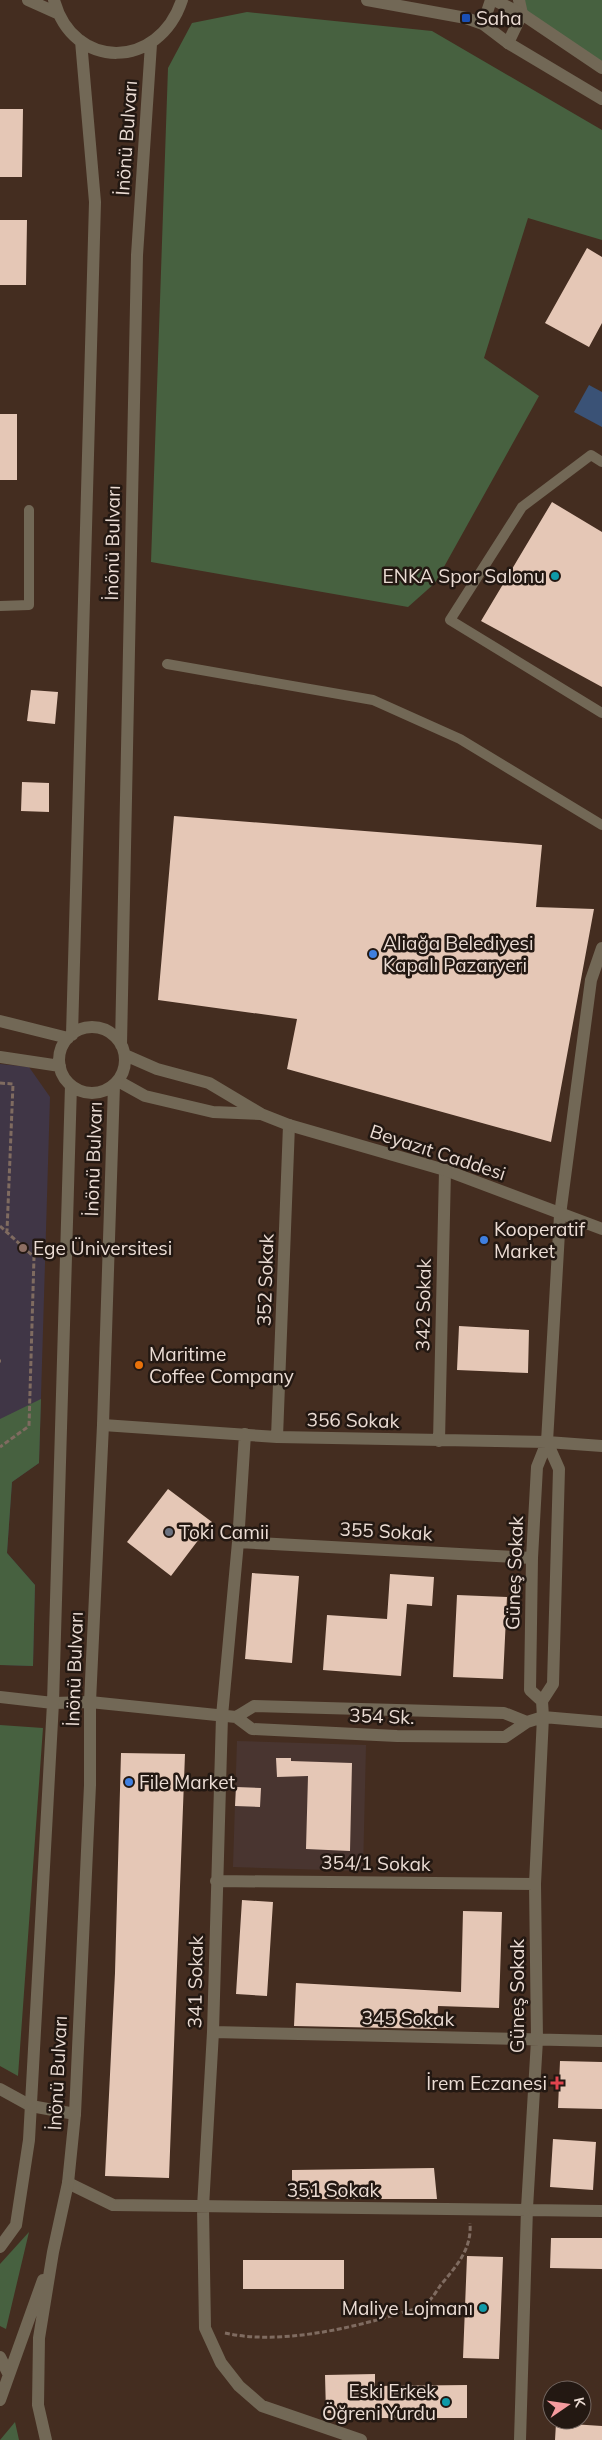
<svg xmlns="http://www.w3.org/2000/svg" width="602" height="2440" viewBox="0 0 602 2440" font-family="Mulish,sans-serif">
<style>
.commercial{fill:#493530}
.education{fill:#403646}
.green{fill:#476140}
.water{fill:#3a5276}
.building{fill:#e5c7b6}
.lines{fill:none;stroke-linecap:round;stroke-linejoin:round}
.path{stroke:#7f6b60;stroke-width:3;stroke-dasharray:5 2.5;stroke-linecap:butt}
.service{stroke:#726856;stroke-width:10}
.minor{stroke:#726856;stroke-width:12}
.tertiary{stroke:#726856;stroke-width:12}
.transit-dot{fill:#1a4fb4;stroke:#231812;stroke-width:2}
.culture-dot{fill:#0f9aa8;stroke:#231812;stroke-width:2}
.shop-dot{fill:#3f7fe0;stroke:#231812;stroke-width:2}
.education-dot{fill:#8d6e63;stroke:#231812;stroke-width:2}
.food-dot{fill:#e8710a;stroke:#231812;stroke-width:2}
.worship-dot{fill:#6b7280;stroke:#231812;stroke-width:2}
.health-dot{fill:#e0444e;stroke:#231812;stroke-width:2}
.labels{text-anchor:middle;stroke-width:5;stroke-linejoin:round;paint-order:stroke}
.poi-label{font-size:19px;fill:#ebdcd4;stroke:#231812;text-anchor:start}
.street-label{font-size:19px;fill:#ebdcd4;stroke:#231812}
</style>
<rect width="100%" height="100%" fill="#442d20"/>
<path class="commercial" d="M237 1741 366 1745 363 1871 233 1867Z"/>
<path class="education" d="M0 1064 29 1067 50 1097 39 1463 12 1482 7 1553 35 1585 33 1666 0 1665Z"/>
<path class="green" d="M519 0H602V68L522 14Z
M247 12 432 31 602 130V240L528 218 484 358 539 396 435 583 408 607 151 562 168 68 192 23Z
M41 1399 39 1463 12 1482 7 1553 35 1585 33 1666 0 1665V1419Z
M0 1725 43 1728 18 2076 0 2066Z
M29 2232 6 2329 0 2326V2264Z
M15 2422 19 2440H0Z"/>
<path class="water" d="M589 385 602 392V427L574 412Z"/>
<path class="building" d="M0 109H23L22 177H0Z
M0 220H27L26 285H0Z
M587 248 602 257V323L589 347 545 323Z
M0 414H17V480H0Z
M552 502 602 532V687L481 621Z
M31 690 58 692 55 724 27 721Z
M22 782 49 783V812L21 811Z
M174 816 542 845 536 907 594 909 551 1142 287 1069 297 1019 158 1000Z
M459 1326 529 1330 528 1373 457 1370Z
M168 1489 212 1522 171 1576 127 1542Z
M252 1573 299 1576 292 1663 245 1659Z
M390 1574 434 1577 432 1606 407 1604 401 1676 323 1670 327 1615 387 1619Z
M457 1595 507 1597 503 1679 453 1677Z
M121 1753 185 1754 169 2178 105 2176 115 1973Z
M276 1758H291V1761L352 1763 350 1851 306 1849 308 1776 277 1777Z
M236 1787 261 1788 260 1807 235 1806Z
M242 1900 273 1902 267 1996 236 1994Z
M463 1911 502 1912 499 2008 438 2006 437 2029 294 2026 296 1983 461 1992Z
M560 2061 602 2062V2109L558 2108Z
M553 2139 596 2142 593 2190 550 2187Z
M434 2168 437 2199H292V2170Z
M551 2238H602V2269L550 2268Z
M467 2256 503 2257 499 2359 463 2358Z
M243 2260H344V2289H243Z
M375 2374V2386L467 2385V2418H375L376 2412 326 2413 325 2375Z
M556 2423 602 2426V2440H555Z"/>
<g class="lines">
<path class="path" d="M0 1083 13 1084 7 1231
M0 1226 34 1257 29 1426 0 1447
M0 1361H1
M225 2333C278 2345 349 2329 401 2313 408 2310 420 2309 426 2304 431 2300 436 2292 440 2286 456 2266 472 2250 470 2223"/>
<path class="service" d="M602 462 591 455 522 507 450 620 602 713
M0 606 29 605V510
M167 664 373 700 460 739 602 825"/>
<path class="minor" d="M483 24 491 0
M508 43 522 14 519 0
M103 1425 277 1437 547 1442 602 1446
M245 1434 238 1542 222 1716 213 2032 203 2207 205 2328 221 2363 239 2386 262 2406 361 2440
M277 1437 289 1125
M439 1441 445 1170
M238 1542 532 1558
M542 1701 530 1690 532 1558 537 1467 547 1442 560 1215 591 980 602 948
M53 1703 90 1702 236 1717 252 1729 397 1736 505 1737 527 1722 543 1717 602 1722
M236 1717 254 1706 504 1713 527 1722
M216 1881 535 1884
M213 2032 602 2041
M0 2089 31 2106 75 2114
M68 2183 113 2205 602 2211
M520 2440 527 2208 537 2040 535 1884 543 1717 542 1701 553 1684 559 1469 547 1442"/>
<path class="tertiary" d="M28 0 57 13
M54 0C73 71 159 70 182 0
M367 0 466 18 483 24 508 43 602 99
M494 0 522 14 602 68
M0 1021 68 1038
M59 1060a33 33 0 1 1 66 0a33 33 0 1 1-66 0Z
M72 1035 95 202 81 41
M121 1045 137 255 151 44
M125 1055 157 1069 209 1083 261 1114 289 1125 445 1170 602 1229
M0 1057 60 1066
M118 1081 145 1096 213 1112 260 1114
M0 1697 53 1703
M0 2247 16 2225 29 2140 53 1703 71 1085
M0 2357 8 2373
M0 2400 43 2280
M46 2440 38 2405 39 2338 53 2252 68 2183 75 2114 90 1785V1702L103 1425 114 1085"/>
</g>
<rect class="transit-dot" x="461" y="13" width="10" height="10" rx="2.5"/>
<g class="culture-dot">
<circle cx="555" cy="576" r="5"/>
<circle cx="483" cy="2308" r="5"/>
<circle cx="446" cy="2402" r="5"/>
</g>
<g class="shop-dot">
<circle cx="373" cy="954" r="5"/>
<circle cx="484" cy="1240" r="5"/>
<circle cx="129" cy="1782" r="5"/>
</g>
<circle class="education-dot" cx="23" cy="1248" r="5"/>
<circle class="food-dot" cx="139" cy="1365" r="5"/>
<circle class="worship-dot" cx="169" cy="1532" r="5"/>
<path class="health-dot" d="M554.5 2075.5h5v5h5v5h-5v5h-5v-5h-5v-5h5z"/>
<g class="labels">
<g class="poi-label">
<text x="476" y="25">Saha</text>
<text x="545" y="583" text-anchor="end">ENKA Spor Salonu</text>
<text x="383" y="950">Aliağa Belediyesi<tspan x="383" dy="22">Kapalı Pazaryeri</tspan></text>
<text x="494" y="1236">Kooperatif<tspan x="494" dy="22">Market</tspan></text>
<text x="33" y="1255">Ege Üniversitesi</text>
<text x="149" y="1361">Maritime<tspan x="149" dy="22">Coffee Company</tspan></text>
<text x="179" y="1539">Toki Camii</text>
<text x="139" y="1789">File Market</text>
<text x="547" y="2090" text-anchor="end">İrem Eczanesi</text>
<text x="473" y="2315" text-anchor="end">Maliye Lojmanı</text>
<text x="436" y="2398" text-anchor="end">Eski Erkek<tspan x="436" dy="22">Öğreni Yurdu</tspan></text>
</g>
<g class="street-label">
<text transform="translate(126 138) rotate(-86)" y="7">İnönü Bulvarı</text>
<text transform="translate(112 543) rotate(-89)" y="7">İnönü Bulvarı</text>
<text transform="translate(438 1152) rotate(18)" y="7">Beyazıt Caddesi</text>
<text transform="translate(93 1159) rotate(-88)" y="7">İnönü Bulvarı</text>
<text transform="translate(265 1280) rotate(-88)" y="7">352 Sokak</text>
<text transform="translate(423 1305) rotate(-89)" y="7">342 Sokak</text>
<text transform="translate(353 1420) rotate(1)" y="7">356 Sokak</text>
<text transform="translate(386 1531) rotate(3)" y="7">355 Sokak</text>
<text transform="translate(514 1573) rotate(-88)" y="7">Güneş Sokak</text>
<text transform="translate(74 1669) rotate(-88)" y="7">İnönü Bulvarı</text>
<text transform="translate(382 1716) rotate(2)" y="7">354 Sk.</text>
<text transform="translate(376 1863) rotate(1)" y="7">354/1 Sokak</text>
<text transform="translate(195 1982) rotate(-89)" y="7">341 Sokak</text>
<text transform="translate(517 1996) rotate(-90)" y="7">Güneş Sokak</text>
<text transform="translate(408 2018) rotate(1)" y="7">345 Sokak</text>
<text transform="translate(57 2073) rotate(-87)" y="7">İnönü Bulvarı</text>
<text x="333" y="2197">351 Sokak</text>
</g>
</g>
<g transform="translate(567 2405) rotate(77)"><circle r="24" fill="#231812" stroke="#736660"/>
<path d="M0-4L9 19L0 12L-9 19Z" fill="#f59b9e"/>
<text y="-8" font-size="14" font-weight="bold" text-anchor="middle" fill="#ebdcd4">K</text>
</g>
</svg>
